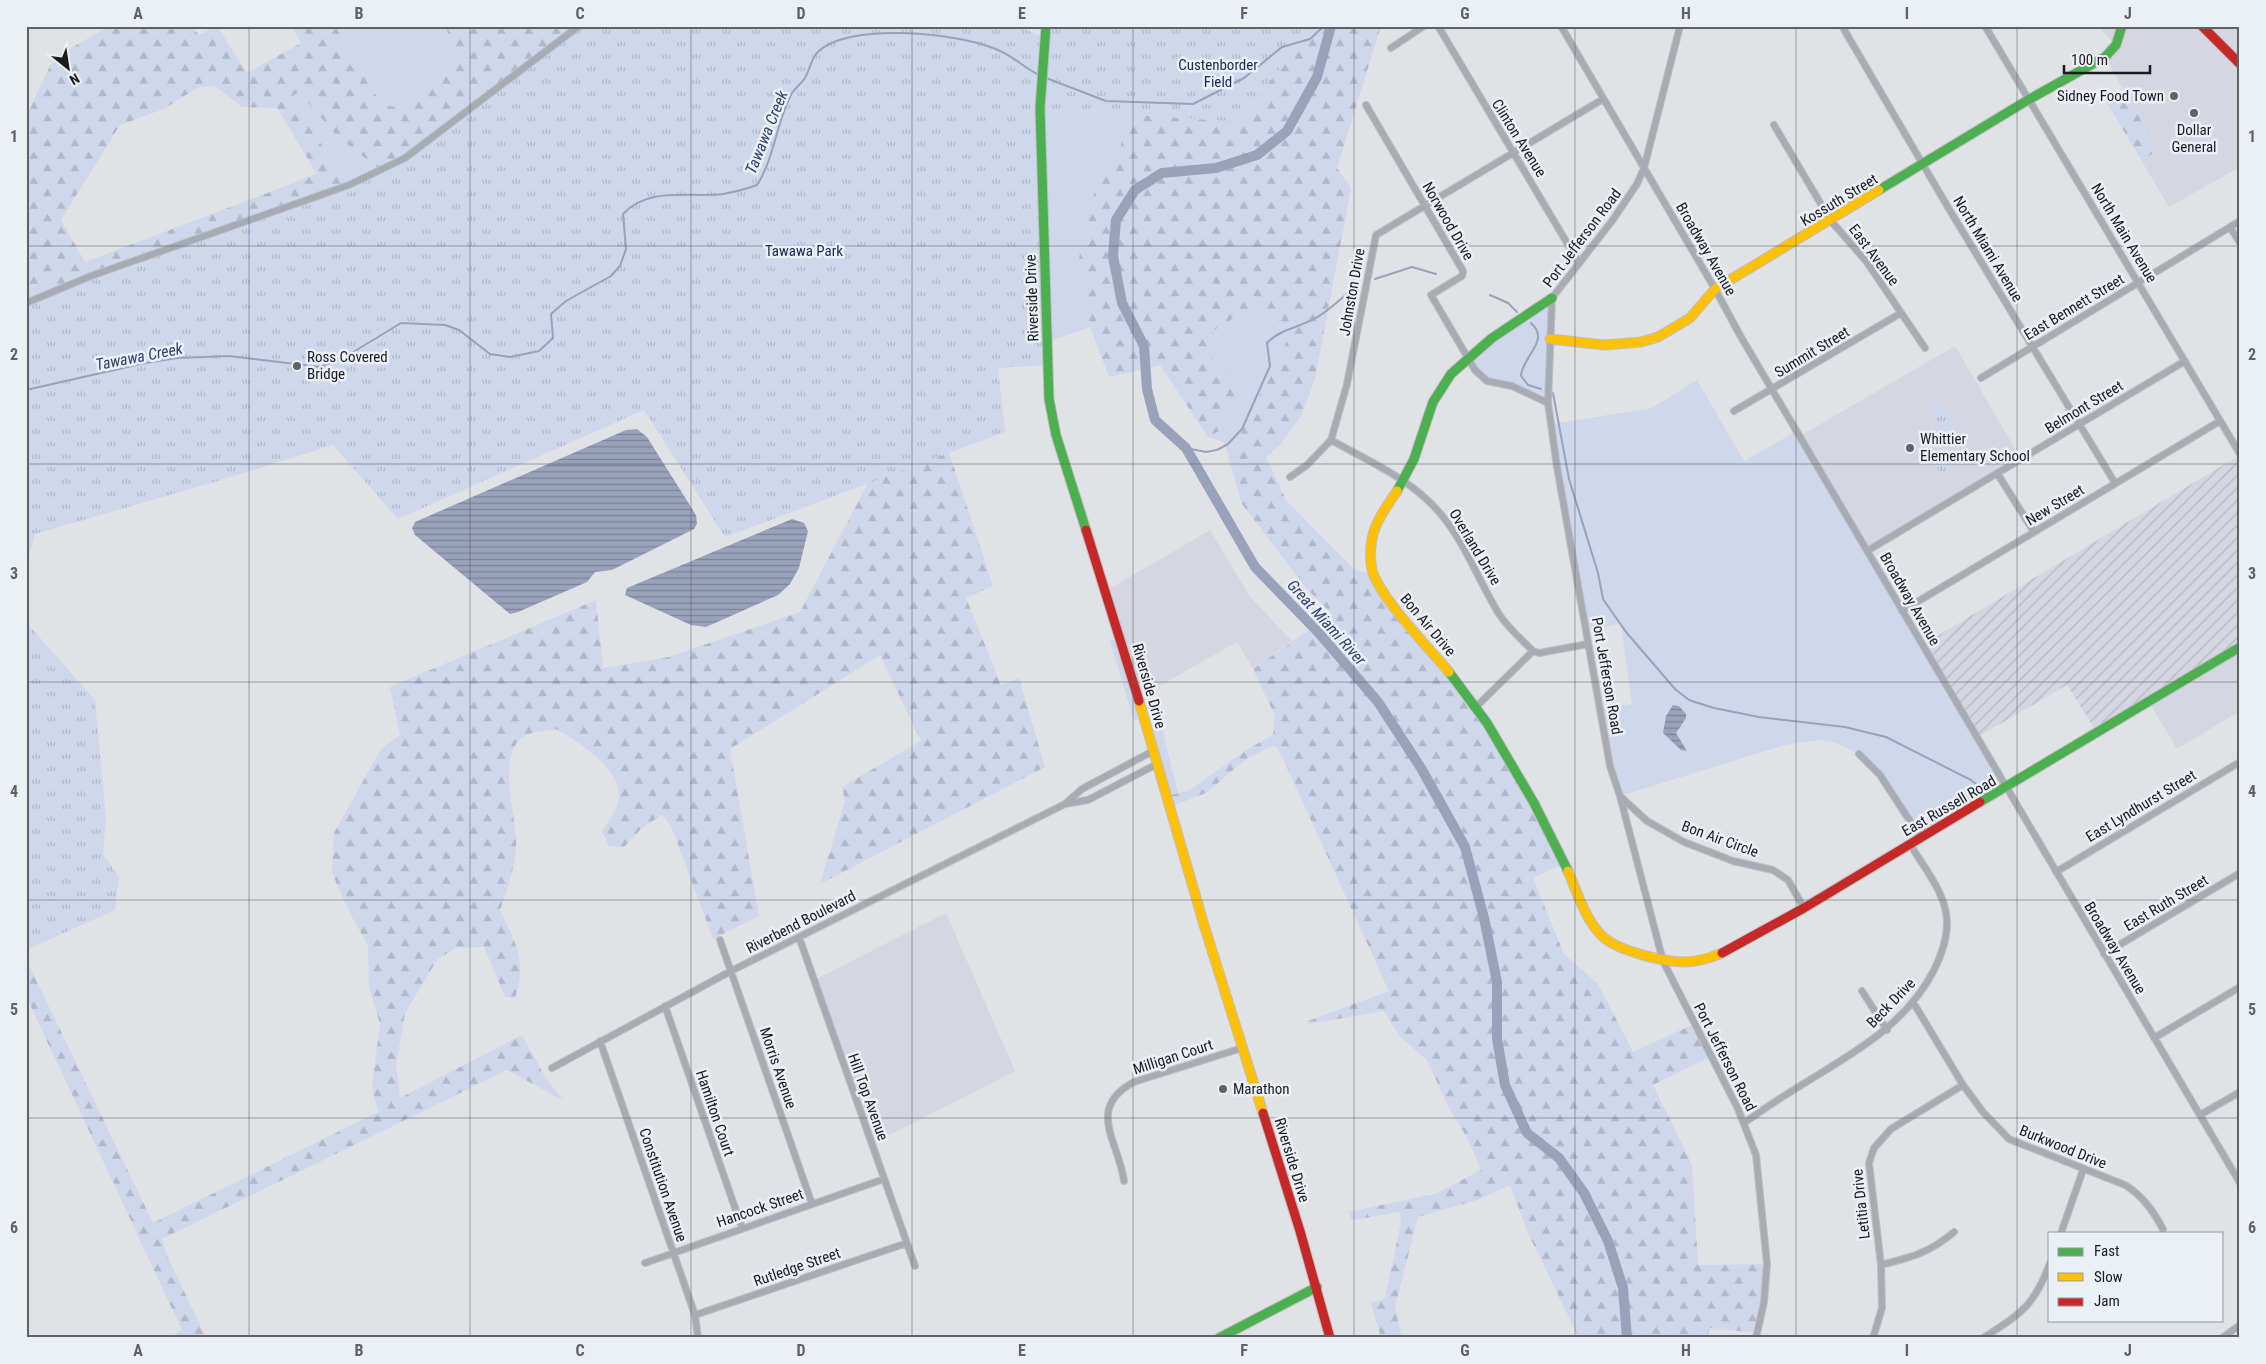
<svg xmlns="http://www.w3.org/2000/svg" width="2266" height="1364" viewBox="0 0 2266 1364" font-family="'Roboto Condensed',sans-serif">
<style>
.built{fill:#d4d7e1}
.industrial{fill:url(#industrial-furrows)}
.grass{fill:#ced7ec}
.forest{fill:url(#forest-firs);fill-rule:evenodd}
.park{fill:url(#park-tufts)}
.water{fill:url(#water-rules)}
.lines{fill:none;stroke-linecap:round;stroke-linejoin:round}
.stream{stroke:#98a2bb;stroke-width:2}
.river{stroke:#98a2bb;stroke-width:10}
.street-casing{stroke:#bebfc1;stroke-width:8}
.fast-casing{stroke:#bebfc1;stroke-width:11}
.slow-casing{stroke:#bebfc1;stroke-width:11}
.jam-casing{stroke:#bebfc1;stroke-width:11}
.street{stroke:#a6abb4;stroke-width:6}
.fast{stroke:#4caf50;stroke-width:9}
.slow{stroke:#ffc107;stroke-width:9}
.jam{stroke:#c62828;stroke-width:9}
.grid{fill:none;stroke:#5f6163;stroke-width:1;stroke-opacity:0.55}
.poi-dot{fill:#5f6163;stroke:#ebeff6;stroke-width:2}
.labels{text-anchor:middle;stroke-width:5;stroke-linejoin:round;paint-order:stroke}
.park-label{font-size:15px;fill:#182755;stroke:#ebeff6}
.poi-label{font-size:15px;fill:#191b1d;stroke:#ebeff6;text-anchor:start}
.street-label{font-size:15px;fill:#191b1d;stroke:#ebeff6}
.water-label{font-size:16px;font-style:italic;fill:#2f4171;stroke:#ebeff6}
.neatline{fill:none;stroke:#5f6163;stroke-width:2}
.grid-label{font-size:16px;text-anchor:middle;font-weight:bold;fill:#5f6163}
</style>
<defs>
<pattern id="industrial-furrows" width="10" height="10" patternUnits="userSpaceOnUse" patternTransform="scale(1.25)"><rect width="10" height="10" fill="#d4d7e1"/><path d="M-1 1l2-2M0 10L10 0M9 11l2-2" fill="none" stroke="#b5b8c1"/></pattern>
<pattern id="forest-firs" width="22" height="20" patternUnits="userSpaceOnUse" patternTransform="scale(1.25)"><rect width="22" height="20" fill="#ced7ec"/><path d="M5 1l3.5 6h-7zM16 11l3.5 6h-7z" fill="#b0b8ca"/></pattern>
<pattern id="park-tufts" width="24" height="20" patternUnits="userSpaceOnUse" patternTransform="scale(1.25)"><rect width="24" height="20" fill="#ced7ec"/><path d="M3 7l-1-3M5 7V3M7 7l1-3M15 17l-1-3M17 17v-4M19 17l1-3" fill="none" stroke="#b0b8ca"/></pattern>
<pattern id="water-rules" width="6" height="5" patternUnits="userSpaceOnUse" patternTransform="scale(1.25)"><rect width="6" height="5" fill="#98a2bb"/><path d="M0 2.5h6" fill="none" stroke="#7b8397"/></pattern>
</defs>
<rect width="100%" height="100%" fill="#e1e2e6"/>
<path class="built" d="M2097 26H2240V167L2169 207 2141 160 2158 151 2105 57 2116 45Z
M1955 346 2021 459 1867 551 1800 436Z
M1210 530 1250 597 1292 641 1253 669 1237 642 1138 698 1106 591Z
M2240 647V711L2177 749 2149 702Z
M946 913 1015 1071 872 1144 814 980Z"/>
<path class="industrial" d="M2240 455V647L2097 733 2067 685 1976 738 1922 645Z"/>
<path class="grass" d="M335 26H445L453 44 452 61 406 103 397 107 382 105Z
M299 92 337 136 380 170 349 185 290 98Z
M1040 108 1124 114 1121 146 1100 178 1079 259 1090 327 1047 342Z
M1552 298 1548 403 1512 386 1487 381 1468 358Z
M1251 307 1266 314 1289 338 1236 443 1242 504 1224 442 1208 437 1219 431 1221 417 1237 400 1213 361V331Z
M1697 380 1744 461 1797 431 2006 788 1921 838 1880 775 1859 754 1836 743 1819 740 1785 745 1620 796 1600 709 1632 704 1621 624 1586 630 1552 424 1652 408Z
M1120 637 1143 717 1134 721 1110 641Z
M1160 720 1178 793 1166 796 1146 728Z"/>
<path class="forest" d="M109 26H192L199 35 217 26 247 73 301 43 291 26H335L382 105 397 107 406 103 452 61 453 44 445 26H572L567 36 405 158 380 170 337 136 299 92 290 98 349 185 26 303V117L49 68 56 57ZM207 86 216 87 242 107 277 108 317 174 85 262 61 220 120 125 164 109 197 88Z
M1309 26H1381L1337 168 1351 188 1315 379 1301 416 1280 445 1266 457 1286 500 1354 569 1372 575 1459 684 1565 863 1533 878 1564 954 1598 984 1633 1052 1694 1024 1710 1057 1653 1085 1692 1165 1698 1265 1767 1264 1758 1333 1710 1328 1707 1338H1579L1528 1233 1510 1185 1477 1200 1418 1217 1395 1307 1402 1338H1381L1371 1303 1385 1298 1401 1222 1400 1212 1352 1220 1348 1212 1435 1194 1481 1170 1468 1139 1449 1108 1427 1060 1400 1037 1384 1011 1309 1024 1308 1021 1389 991 1278 748 1272 746 1246 759 1206 793 1170 807 1166 796 1188 791 1248 749 1273 735 1275 716 1253 669 1332 614 1307 589 1242 504 1236 443 1289 337 1266 314 1251 307 1213 331V361L1240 380 1237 400 1221 417 1219 431 1208 437 1160 365 1109 377 1090 327 1079 259 1085 219 1100 178 1121 146 1124 114 1241 122Z
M2125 92 2158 151 2141 160 2107 103Z
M949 452 993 586 966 598 1001 685 1019 678 1045 767 820 884 845 801 842 787 921 741 880 655 730 749 759 916 713 939 671 826 662 815 642 828 624 847 609 846 602 832C608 822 618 809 619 797 620 768 578 741 556 729 547 731 533 731 525 736 494 753 518 818 516 846 515 869 507 889 500 910 516 945 527 959 515 998L505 997 484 947 455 948 437 960 405 1013 396 1064 400 1098 522 1035 545 1077 564 1101 507 1070 162 1239 167 1255 206 1338H168L182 1330 26 996V959L153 1223 378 1112 372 1087 380 1024 369 987 368 946 348 909 332 873 334 833 381 749 400 735 390 687 596 600 603 668 669 657 800 612 869 481Z"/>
<path class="park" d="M579 26H1018L1045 38 1047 26H1309L1242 122 1041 108 1048 365 998 368 1005 432 725 537 644 410 398 519 333 445 221 480 35 534 26 569V303L40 296 349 185 405 158Z
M1940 402 1955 428 1946 434 1928 409Z
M1945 454 1953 466 1941 474 1933 462Z
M26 622 95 700 106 818 103 854 119 877 115 910 26 950Z"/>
<path class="water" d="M637 429 647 437 696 515 697 524 694 529 612 570 595 572 587 582 518 612 510 614 415 535 412 528 415 522 626 430Z
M792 519 804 523 808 531 799 568 790 584 778 595 706 627 691 625 625 595 627 588Z
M1673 705 1679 706 1686 714V718L1676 733 1687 751 1681 750 1663 733 1666 716Z"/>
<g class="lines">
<path class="stream" d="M1046 78 1106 101 1193 104 1244 78 1282 47 1310 39 1324 26
M1375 279 1412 267 1436 274
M1490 295 1508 303 1517 312
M1531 323C1551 341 1522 356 1521 376L1528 385 1541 389
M26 390 145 363 177 358 229 356 321 367 350 354 401 323 445 325 459 330 490 354 510 357 539 351 553 338 551 314 566 301 611 276 620 266 626 249 623 214C649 186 689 198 723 194 734 192 746 189 757 185 775 157 776 122 792 93 796 87 801 84 805 78 809 71 811 61 816 54 845 21 956 33 993 48 1011 54 1023 67 1039 75
M1553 393 1569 479 1598 573 1603 599 1626 632 1675 689 1689 700 1714 708 1759 717 1845 727 1886 737 1971 780 1981 788
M1186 448 1206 452 1217 450 1228 444 1242 429 1270 366 1267 343C1282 327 1305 327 1322 314 1334 306 1343 296 1356 287"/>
<path class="river" d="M1331 26 1317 77 1287 131 1257 155 1216 168 1162 173 1135 190 1116 220 1113 256 1122 303 1144 346 1147 389 1155 420 1186 448 1255 567 1318 632 1378 702 1421 768 1465 847 1484 918 1497 982V1039L1505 1085 1527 1133 1559 1158 1584 1193 1608 1241 1623 1288 1627 1338"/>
<defs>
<path id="street" d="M1438 26 1579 263
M1561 26 1715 289 1741 337 2240 1183
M1680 26 1644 168 1637 184 1612 221 1552 298 1548 403 1557 467 1610 766 1620 796 1663 961 1738 1109 1756 1155 1767 1264 1764 1302 1756 1338
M1842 26 1949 209 2115 483
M1985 26 2240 454
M1391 48 1424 26
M1366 105 1463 271 1462 276 1431 295 1475 370 1487 381 1512 386 1548 403
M1774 125 1831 221 1866 261 1925 348
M2230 227 2240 243
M26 303 91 276 349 185 405 158 579 26
M1981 378 2240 221
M1734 411 1901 313
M1331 440C1368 461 1411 479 1439 512 1465 542 1478 580 1499 614 1508 628 1521 639 1533 651
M1997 473 2034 532
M1290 477 1307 465 1331 440 1347 384 1376 235 1603 99
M1867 551 2185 361
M1902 611 2220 421
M1476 707 1533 651 1539 653 1588 644
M1153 751 1082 789 1065 804 1088 800 1157 764
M1859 754 1880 775 1921 838
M1621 797 1647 821 1684 842 1733 861 1773 870 1788 880 1804 908
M2056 872 2240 762
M799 937 915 1266
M720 940 812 1204
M2104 954 2240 873
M1862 991 1887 1030
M1913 1002 1963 1085 1983 1112 2009 1139 2125 1185C2143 1196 2153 1211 2163 1229
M665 1006 742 1228
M2154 1038 2240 987
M600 1041 695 1315 698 1338
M552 1068 731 971 1065 804
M2200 1115 2240 1092
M1744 1123C1760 1112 1775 1101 1792 1091 1845 1057 1904 1029 1934 970 1942 954 1947 940 1947 923 1947 894 1924 868 1910 844
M1124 1181C1119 1142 1085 1108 1134 1082L1242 1048
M2061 1233 2083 1170
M645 1263 884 1179
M1881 1265C1912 1257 1929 1253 1954 1232
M695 1315 907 1243
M1873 1338 1882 1308 1881 1265 1869 1163 1874 1148 1891 1129 1963 1085
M1983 1338C2020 1314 2034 1307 2050 1263
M2222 1338 2240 1325"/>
<path id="fast" d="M1046 26 1040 108 1049 399 1056 435 1086 530
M1879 190 2028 100 2105 57 2116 45 2122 26
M1397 491 1414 459 1433 402 1451 374 1492 338 1552 298
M1449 672 1487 723 1534 803 1568 871
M1980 802 2240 647
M1219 1338 1317 1287"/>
<path id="slow" d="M1550 339 1605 345 1641 342 1658 337 1690 318 1715 289 1879 190
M1397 491C1387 506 1375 522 1372 539 1370 550 1370 560 1372 570 1380 598 1429 648 1449 672
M1139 701 1204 925 1263 1113
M1568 871C1577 892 1585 919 1602 936 1618 951 1663 962 1685 962 1698 962 1710 958 1722 953"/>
<path id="jam" d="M2202 26 2240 64
M1086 530 1139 701
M1722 953 1804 908 1980 802
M1263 1113 1300 1231 1330 1338"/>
</defs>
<use href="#street" class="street-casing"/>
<use href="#fast" class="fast-casing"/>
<use href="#slow" class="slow-casing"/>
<use href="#jam" class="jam-casing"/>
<use href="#street" class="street"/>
<use href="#fast" class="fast"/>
<use href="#slow" class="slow"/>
<use href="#jam" class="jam"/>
</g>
<path class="grid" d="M249 26V1338M470 26V1338M691 26V1338M912 26V1338M1133 26V1338M1354 26V1338M1575 26V1338M1796 26V1338M2017 26V1338M26 246H2240M26 464H2240M26 682H2240M26 900H2240M26 1118H2240"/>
<g class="poi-dot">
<circle cx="2174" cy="96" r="5"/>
<circle cx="2194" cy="113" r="5"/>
<circle cx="297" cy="366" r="5"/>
<circle cx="1910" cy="448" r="5"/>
<circle cx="1223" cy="1089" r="5"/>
</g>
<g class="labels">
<g class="park-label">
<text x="1218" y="70">Custenborder<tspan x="1218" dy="17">Field</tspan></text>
<text x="804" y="256">Tawawa Park</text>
</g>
<g class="poi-label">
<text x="2164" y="101" text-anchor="end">Sidney Food Town</text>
<text x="2194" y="135" text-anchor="middle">Dollar<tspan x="2194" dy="17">General</tspan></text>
<text x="307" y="362">Ross Covered<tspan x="307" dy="17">Bridge</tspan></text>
<text x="1920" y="444">Whittier<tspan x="1920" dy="17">Elementary School</tspan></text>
<text x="1233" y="1094">Marathon</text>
</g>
<g class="street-label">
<text transform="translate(1519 138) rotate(58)" y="5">Clinton Avenue</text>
<text transform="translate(1839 200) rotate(-31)" y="5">Kossuth Street</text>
<text transform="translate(1448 221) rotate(60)" y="5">Norwood Drive</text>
<text transform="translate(2124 233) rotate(59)" y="5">North Main Avenue</text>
<text transform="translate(1582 238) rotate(-53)" y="5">Port Jefferson Road</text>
<text transform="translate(1706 249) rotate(60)" y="5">Broadway Avenue</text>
<text transform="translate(1988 249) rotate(59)" y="5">North Miami Avenue</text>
<text transform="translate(1874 255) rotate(53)" y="5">East Avenue</text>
<text transform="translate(1352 292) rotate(-80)" y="5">Johnston Drive</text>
<text transform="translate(1032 298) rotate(-92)" y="5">Riverside Drive</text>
<text transform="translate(2074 307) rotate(-31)" y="5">East Bennett Street</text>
<text transform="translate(1812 352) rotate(-31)" y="5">Summit Street</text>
<text transform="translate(2084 407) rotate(-31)" y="5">Belmont Street</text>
<text transform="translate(2055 505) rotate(-31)" y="5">New Street</text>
<text transform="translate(1475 547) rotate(59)" y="5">Overland Drive</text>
<text transform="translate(1910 599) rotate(60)" y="5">Broadway Avenue</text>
<text transform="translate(1428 625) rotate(50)" y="5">Bon Air Drive</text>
<text transform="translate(1607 676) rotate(80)" y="5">Port Jefferson Road</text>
<text transform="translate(1149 686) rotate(74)" y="5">Riverside Drive</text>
<text transform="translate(1949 806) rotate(-30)" y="5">East Russell Road</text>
<text transform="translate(2141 806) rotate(-31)" y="5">East Lyndhurst Street</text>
<text transform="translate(1720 839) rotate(20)" y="5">Bon Air Circle</text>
<text transform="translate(2166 903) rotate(-31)" y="5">East Ruth Street</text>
<text transform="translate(801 922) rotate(-27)" y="5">Riverbend Boulevard</text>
<text transform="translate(2115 948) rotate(59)" y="5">Broadway Avenue</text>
<text transform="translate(1891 1003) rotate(-46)" y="5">Beck Drive</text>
<text transform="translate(1173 1057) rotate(-18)" y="5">Milligan Court</text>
<text transform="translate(1725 1057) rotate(63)" y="5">Port Jefferson Road</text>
<text transform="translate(778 1068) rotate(71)" y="5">Morris Avenue</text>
<text transform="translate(868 1097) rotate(70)" y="5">Hill Top Avenue</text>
<text transform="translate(715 1113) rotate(71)" y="5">Hamilton Court</text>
<text transform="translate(2063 1147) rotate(22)" y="5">Burkwood Drive</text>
<text transform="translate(1292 1160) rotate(73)" y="5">Riverside Drive</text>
<text transform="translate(663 1185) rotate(71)" y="5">Constitution Avenue</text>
<text transform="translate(1861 1204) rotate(-96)" y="5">Letitia Drive</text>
<text transform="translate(760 1208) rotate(-19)" y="5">Hancock Street</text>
<text transform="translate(797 1267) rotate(-19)" y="5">Rutledge Street</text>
</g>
<g class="water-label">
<text transform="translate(766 132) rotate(-68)" y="6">Tawawa Creek</text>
<text transform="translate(139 356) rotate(-11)" y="6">Tawawa Creek</text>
<text transform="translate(1327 622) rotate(48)" y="6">Great Miami River</text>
</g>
</g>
<rect width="2266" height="1364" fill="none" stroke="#ebeff6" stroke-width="55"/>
<rect x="2048" y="1232" width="175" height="90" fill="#ebeff6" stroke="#979a9f"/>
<rect x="2058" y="1248" width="25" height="8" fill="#4caf50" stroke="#979a9f"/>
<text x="2094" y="1256" font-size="15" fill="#191b1d">Fast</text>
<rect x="2058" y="1273" width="25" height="8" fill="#ffc107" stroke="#979a9f"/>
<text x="2094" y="1282" font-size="15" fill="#191b1d">Slow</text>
<rect x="2058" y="1298" width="25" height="8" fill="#c62828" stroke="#979a9f"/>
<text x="2094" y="1306" font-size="15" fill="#191b1d">Jam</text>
<g transform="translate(68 68) rotate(150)" stroke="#ebeff6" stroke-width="4" paint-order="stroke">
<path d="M0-4L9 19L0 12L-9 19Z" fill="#191b1d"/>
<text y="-8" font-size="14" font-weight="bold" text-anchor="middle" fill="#191b1d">N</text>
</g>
<path d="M2064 65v8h86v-8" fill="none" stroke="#191b1d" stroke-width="2.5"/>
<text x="2071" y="65" font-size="15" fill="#191b1d" stroke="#ebeff6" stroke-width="4" paint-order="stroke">100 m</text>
<rect x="28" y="28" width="2210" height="1308" class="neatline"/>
<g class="grid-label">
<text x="138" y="19">A</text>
<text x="359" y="19">B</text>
<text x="580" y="19">C</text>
<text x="801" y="19">D</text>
<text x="1022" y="19">E</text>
<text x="1244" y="19">F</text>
<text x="1465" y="19">G</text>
<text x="1686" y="19">H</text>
<text x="1907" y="19">I</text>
<text x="2128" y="19">J</text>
<text x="14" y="142">1</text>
<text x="2252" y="142">1</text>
<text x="14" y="360">2</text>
<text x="2252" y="360">2</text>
<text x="14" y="579">3</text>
<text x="2252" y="579">3</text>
<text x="14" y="797">4</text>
<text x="2252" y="797">4</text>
<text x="14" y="1015">5</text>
<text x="2252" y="1015">5</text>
<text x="14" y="1233">6</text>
<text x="2252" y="1233">6</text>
<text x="138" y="1356">A</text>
<text x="359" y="1356">B</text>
<text x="580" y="1356">C</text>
<text x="801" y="1356">D</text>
<text x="1022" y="1356">E</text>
<text x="1244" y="1356">F</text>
<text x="1465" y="1356">G</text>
<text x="1686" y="1356">H</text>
<text x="1907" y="1356">I</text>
<text x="2128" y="1356">J</text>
</g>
</svg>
